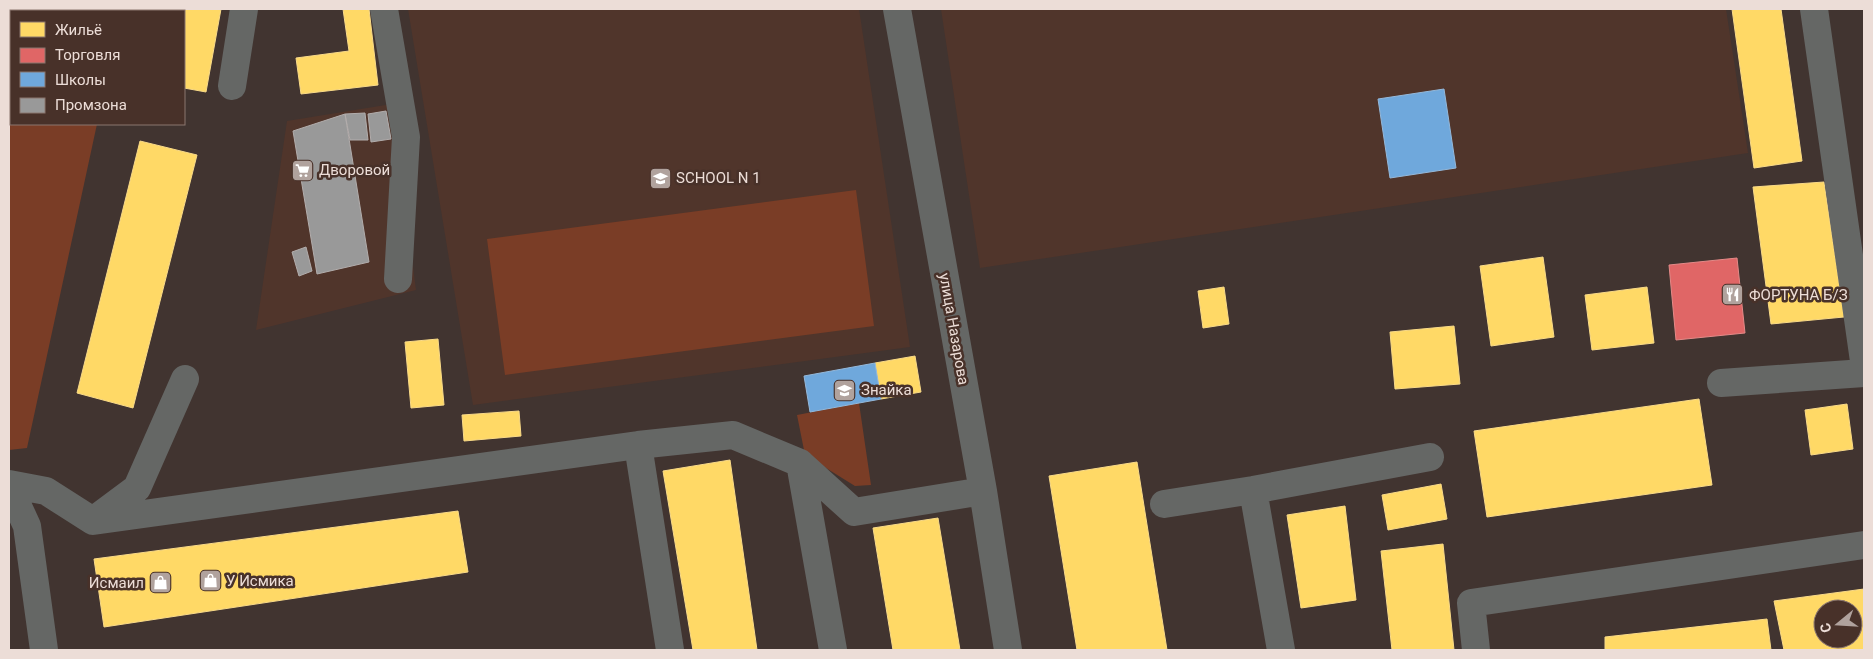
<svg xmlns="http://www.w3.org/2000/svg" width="1873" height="659" viewBox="0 0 1873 659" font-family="Roboto,sans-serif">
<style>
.built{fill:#50352b}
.green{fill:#7a3d26}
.homes{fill:#ffd966;stroke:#f9da88;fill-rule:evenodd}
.shops{fill:#e06666;stroke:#e48a88}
.schools{fill:#6fa8dc;stroke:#94b8da}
.industry{fill:#999;stroke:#b2adac}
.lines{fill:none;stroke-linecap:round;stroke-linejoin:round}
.minor{stroke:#656765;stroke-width:28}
.labels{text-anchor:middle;stroke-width:5;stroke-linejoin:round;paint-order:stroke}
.poi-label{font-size:15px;fill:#ecddd7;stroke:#483129;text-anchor:start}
.street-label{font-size:15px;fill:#ecddd7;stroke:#483129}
</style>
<rect width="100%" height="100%" fill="#413430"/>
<path class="built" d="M408 9H859L910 347 473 405Z
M941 9H1726L1748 153 980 268Z
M392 104 416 290 256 330 287 121Z"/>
<path class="green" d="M9 9H111V11H11V124H97L27 448 9 450Z
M856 190 874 326 505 375 487 239Z
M859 403 871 485 855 486 805 455 797 415Z"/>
<path class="homes" d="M162 9H221L206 92 184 88V11H162Z
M343 9H369L378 85 301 94 296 58 349 51Z
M1732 9H1781L1802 161 1754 168Z
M140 141 197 155 133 408 77 393Z
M1824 182 1844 317 1771 324 1753 187Z
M1543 257 1554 337 1491 346 1480 266Z
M1224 287 1229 324 1203 328 1198 291Z
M1647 287 1654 343 1592 350 1585 295Z
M1454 326 1460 384 1395 389 1390 332Z
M438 339 444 405 411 408 405 342Z
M915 356 921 392 881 399 875 363Z
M1699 399 1712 485 1487 517 1474 431Z
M1847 404 1853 449 1811 455 1805 410Z
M519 411 521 436 464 441 462 415Z
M730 460 757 650H693L663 471Z
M1137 462 1167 650H1077L1049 476Z
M1441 484 1447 519 1388 530 1382 495Z
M1345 506 1356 600 1301 608 1287 515Z
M458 511 468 572 104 627 94 559Z
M938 518 960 650H893L873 528Z
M1443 544 1454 650H1392L1381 551Z
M1864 589V650H1784L1774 601ZM1823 609H1853V639H1823Z
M1767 619 1771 650H1605V637Z"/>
<path class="shops" d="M1737 258 1745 333 1676 340 1669 265Z"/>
<path class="schools" d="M1444 89 1456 168 1390 178 1378 99Z
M875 363 881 399 810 412 804 376Z"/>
<path class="industry" d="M386 111 391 139 371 142 368 114Z
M365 113 368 140H350L345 114Z
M345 114 369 262 317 274 293 131Z
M306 247 312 271 299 276 292 252Z"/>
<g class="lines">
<path class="minor" d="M384 9 406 137 398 279
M897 9 983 491 1008 650
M1814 9 1864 361
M232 86 244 9
M1721 383 1864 373
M638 445 670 650
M800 463 833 650
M9 484 46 491 93 521 638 445 733 435 800 463 854 512 983 491
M9 487 27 526 44 650
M1253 490 1281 650
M1164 504 1253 490 1430 457
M94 520 137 488 185 379
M1476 650 1471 603 1864 545"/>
</g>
<defs>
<symbol id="supermarket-square" viewBox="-11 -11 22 22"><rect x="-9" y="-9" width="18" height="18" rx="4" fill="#b0a29d" stroke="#483129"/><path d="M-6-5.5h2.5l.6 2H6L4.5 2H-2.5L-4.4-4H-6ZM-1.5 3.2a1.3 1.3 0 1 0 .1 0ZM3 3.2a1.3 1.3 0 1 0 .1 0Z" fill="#fff"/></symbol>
<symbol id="school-square" viewBox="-11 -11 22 22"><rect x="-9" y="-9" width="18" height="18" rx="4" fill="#b0a29d" stroke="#483129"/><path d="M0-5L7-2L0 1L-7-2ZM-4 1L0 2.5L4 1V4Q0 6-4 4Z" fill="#fff"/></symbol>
<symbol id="restaurant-square" viewBox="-11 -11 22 22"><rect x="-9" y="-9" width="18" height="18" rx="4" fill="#b0a29d" stroke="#483129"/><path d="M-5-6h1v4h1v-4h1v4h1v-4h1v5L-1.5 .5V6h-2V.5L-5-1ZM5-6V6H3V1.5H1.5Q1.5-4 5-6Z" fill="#fff"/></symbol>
<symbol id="shop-square" viewBox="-11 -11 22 22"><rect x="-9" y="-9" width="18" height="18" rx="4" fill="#b0a29d" stroke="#483129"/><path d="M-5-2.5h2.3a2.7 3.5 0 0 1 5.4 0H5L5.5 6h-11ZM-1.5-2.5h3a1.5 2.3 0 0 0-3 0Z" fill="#fff"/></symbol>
</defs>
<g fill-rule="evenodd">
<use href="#supermarket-square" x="290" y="158" width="25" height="25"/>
<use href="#school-square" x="648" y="166" width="25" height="25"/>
<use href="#restaurant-square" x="1720" y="282" width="25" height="25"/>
<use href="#school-square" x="832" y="378" width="25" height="25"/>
<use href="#shop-square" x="198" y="568" width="25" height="25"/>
<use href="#shop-square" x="148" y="570" width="25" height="25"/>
</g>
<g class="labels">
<g class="poi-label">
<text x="319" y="175">Дворовой</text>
<text x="676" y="183">SCHOOL N 1</text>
<text x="1749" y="300">ФОРТУНА Б/З</text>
<text x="861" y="395">Знайка</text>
<text x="226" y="586">У Исмика</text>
<text x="144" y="588" text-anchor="end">Исмаил</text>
</g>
<g class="street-label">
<text transform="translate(954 329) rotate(80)" y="5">улица Назарова</text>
</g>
</g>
<rect width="1873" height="659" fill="none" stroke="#ecddd7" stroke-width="20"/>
<rect x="10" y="10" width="175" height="115" fill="#483129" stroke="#8a766f"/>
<rect x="20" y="22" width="25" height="15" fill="#ffd966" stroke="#8a766f"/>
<text x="55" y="35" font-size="15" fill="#ecddd7">Жильё</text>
<rect x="20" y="48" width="25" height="15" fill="#e06666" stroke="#8a766f"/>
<text x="55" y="60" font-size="15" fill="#ecddd7">Торговля</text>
<rect x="20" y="72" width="25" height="15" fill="#6fa8dc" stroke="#8a766f"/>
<text x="55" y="85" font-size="15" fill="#ecddd7">Школы</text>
<rect x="20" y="98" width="25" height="15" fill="#999999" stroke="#8a766f"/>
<text x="55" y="110" font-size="15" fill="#ecddd7">Промзона</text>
<g transform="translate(1838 624) rotate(252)"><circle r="24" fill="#483129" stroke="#8a766f"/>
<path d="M0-4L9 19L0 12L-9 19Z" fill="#b0a29d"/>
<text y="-8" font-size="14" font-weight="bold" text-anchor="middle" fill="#ecddd7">С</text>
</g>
</svg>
